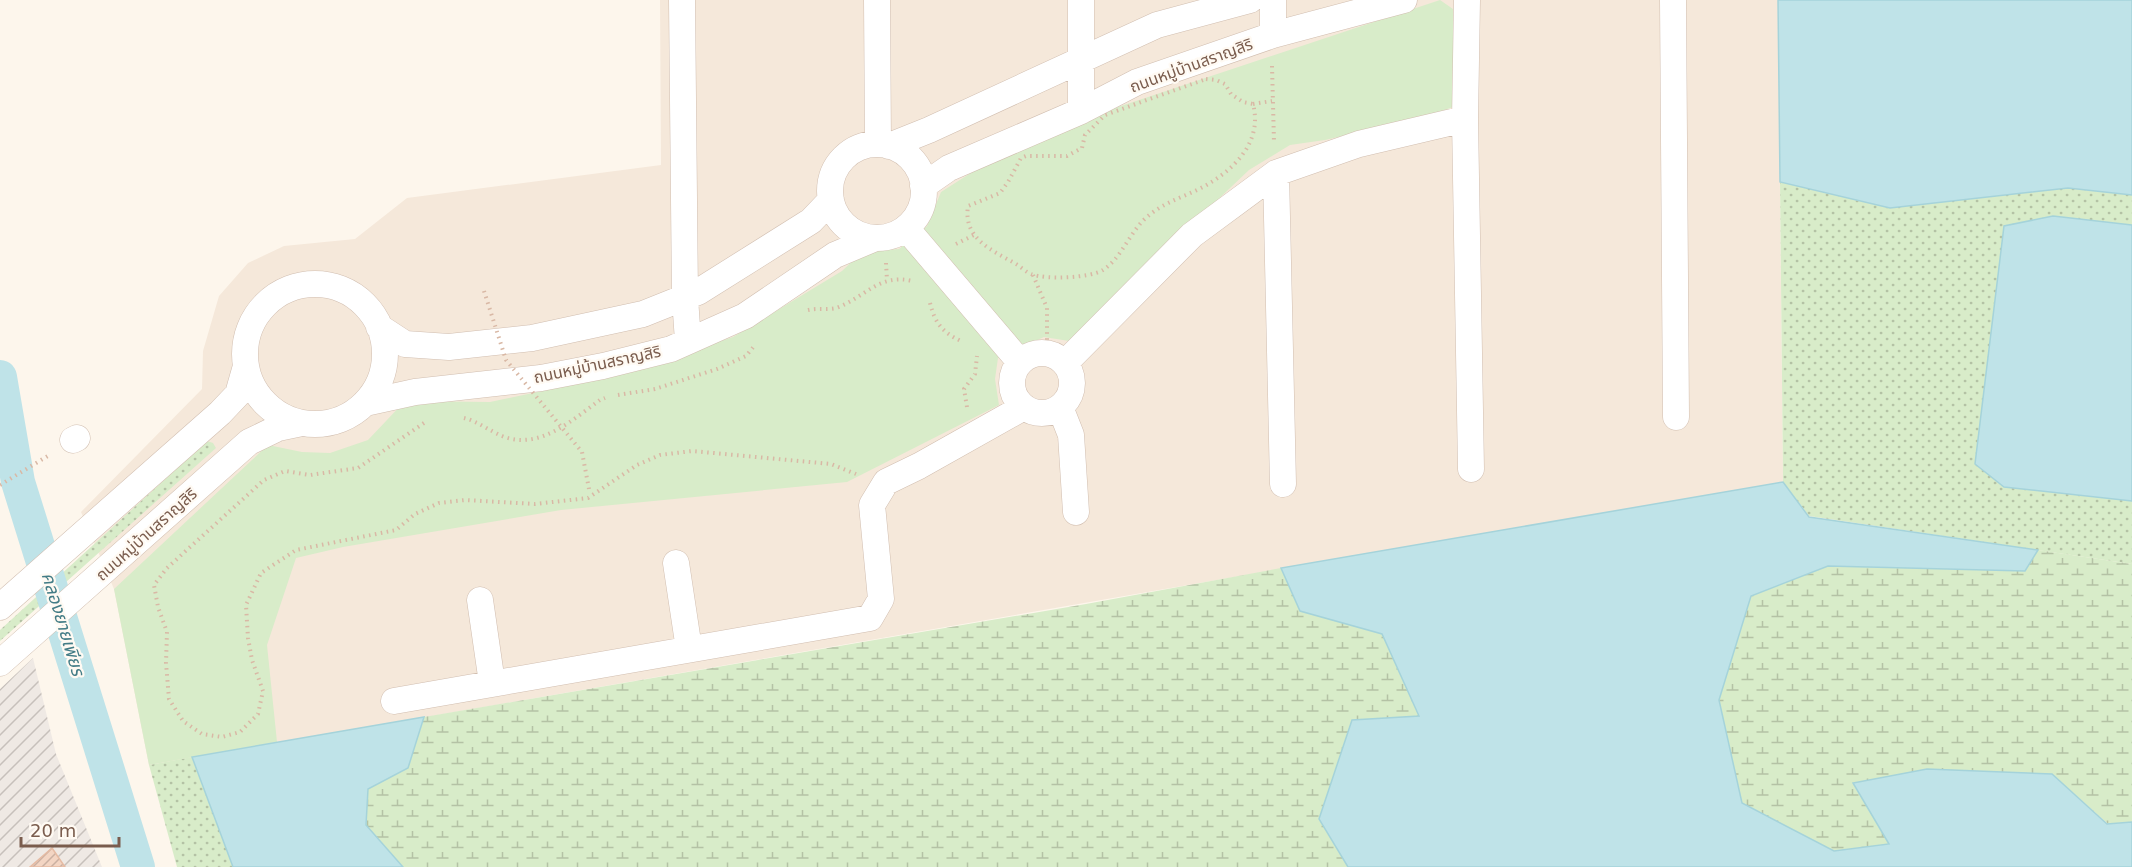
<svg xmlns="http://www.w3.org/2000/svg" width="2132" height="867" viewBox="0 0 2132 867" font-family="'DejaVu Sans','Noto Sans Thai',sans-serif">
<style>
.residential{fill:#f5e8da}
.industrial{fill:url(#industrial-furrows)}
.grass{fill:url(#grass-dots)}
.wetland{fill:url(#wetland-marsh)}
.garden{fill:#d8ecc9}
.water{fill:#bfe3e8;stroke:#a5d3da;stroke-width:1.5}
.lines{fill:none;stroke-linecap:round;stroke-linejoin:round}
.canal{stroke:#bfe3e8;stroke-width:34}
.building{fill:url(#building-hatch);stroke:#e6bba3;stroke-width:1.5}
.street-casing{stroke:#d1beb0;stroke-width:27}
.path{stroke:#d9b8a5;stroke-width:4;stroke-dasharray:1.5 4.5;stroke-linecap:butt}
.street{stroke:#fff;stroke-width:26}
.path-bridge{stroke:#d9b8a5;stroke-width:4;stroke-dasharray:1.5 4.5;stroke-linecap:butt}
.labels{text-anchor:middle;stroke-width:4.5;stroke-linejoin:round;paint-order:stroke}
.street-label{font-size:16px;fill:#7a5c4d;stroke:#fffaf3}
.water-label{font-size:18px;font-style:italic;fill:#437c86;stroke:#fffaf3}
</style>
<defs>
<pattern id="industrial-furrows" width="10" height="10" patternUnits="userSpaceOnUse" patternTransform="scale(1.5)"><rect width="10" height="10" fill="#efe9e4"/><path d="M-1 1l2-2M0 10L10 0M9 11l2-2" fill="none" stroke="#c7c0bb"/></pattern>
<pattern id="grass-dots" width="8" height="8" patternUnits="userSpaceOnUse" patternTransform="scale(1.5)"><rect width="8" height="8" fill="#d8ecc9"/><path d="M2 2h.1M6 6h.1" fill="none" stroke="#b4c2a5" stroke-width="1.8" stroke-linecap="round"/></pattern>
<pattern id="wetland-marsh" width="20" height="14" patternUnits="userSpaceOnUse" patternTransform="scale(1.5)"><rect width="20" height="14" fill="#d8ecc9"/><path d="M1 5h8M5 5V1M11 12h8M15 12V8" fill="none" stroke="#b4c2a5"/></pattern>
<pattern id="building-hatch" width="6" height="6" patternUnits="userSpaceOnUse" patternTransform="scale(1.5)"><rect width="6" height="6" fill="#f3d5c3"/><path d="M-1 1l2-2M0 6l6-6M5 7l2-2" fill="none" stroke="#cab0a1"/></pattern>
</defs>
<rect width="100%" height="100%" fill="#fdf6ec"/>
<path class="residential" d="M660 0H1778L1783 482 149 765 114 589 81 512 202 389 203 351 219 296 248 263 284 246 355 239 407 198 661 165Z"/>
<path class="industrial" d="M33 658 56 754 102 867H0V689Z"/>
<path class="grass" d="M1780 182 1890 208 2068 188 2132 195V225L2053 216 2004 487 2132 501V564L1809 516 1783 482Z
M207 441 213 443 216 448 0 641V630Z
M192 757 233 867H177L149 765Z"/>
<path class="wetland" d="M2038 550 2132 564V822L2108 824 2052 774 1853 783 1890 844 1834 851 1742 803 1719 700 1751 596 1828 566 2024 571Z
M1281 568 1301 611 1382 634 1419 716 1319 819 1348 867H403L366 825 368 789 408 768 424 717 1086 604Z"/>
<path class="garden" d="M1440 0 1453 9 1460 90 1459 105 1421 118 1325 140 1290 145 1249 170 1069 341 1044 337 998 358 995 379 999 405 847 482 561 510 343 547 296 558 267 645 277 742 149 765 114 589 268 445 302 452 330 453 368 440 405 401 490 402 613 376 733 337 842 271 862 252 899 249 927 226 941 192 988 162 1079 120Z"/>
<path class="water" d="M1778 0H2132V195L2068 188 1890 208 1780 182Z
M2053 216 2132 225V501L2004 487 1975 464 2004 226Z
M1783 482 1809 517 2038 550 2025 571 1828 566 1751 596 1719 700 1742 803 1834 851 1889 844 1853 783 1927 769 2052 774 2107 824 2132 822V867H1348L1319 819 1352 720 1419 716 1382 634 1300 611 1281 568Z
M424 717 408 768 368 789 366 825 403 867H233L192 757Z"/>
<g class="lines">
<path class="canal" d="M0 377 18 482 138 867"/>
</g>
<path class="building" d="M52 848 65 867H30Z"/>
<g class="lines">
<defs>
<path id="street" d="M682 0 685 298 688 341
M877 0 878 144
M1081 0V111
M1273 0V35
M1467 0 1465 119 1471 469
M1673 0 1676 417
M830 191a47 47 0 1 1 94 0a47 47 0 1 1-94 0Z
M889 146 929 130 1157 25 1250 0
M1276 173 1283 484
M923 186 949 168 1081 111 1137 82 1273 35 1404 0
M906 228 1020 362
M245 354a70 70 0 1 1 140 0a70 70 0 1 1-140 0Z
M379 327 405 344 449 347 532 338 643 314 698 292 811 221 831 200
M1012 383a30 30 0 1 1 60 0a30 30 0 1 1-60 0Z
M1065 363 1192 235 1276 173 1359 144 1465 119
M365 403 415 392 541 378 603 366 671 349 745 316 835 255 873 239
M1060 407 1071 435 1076 512
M73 440 77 438
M676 563 689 649
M480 600 492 683
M0 607 220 413 238 394 246 366
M0 663 249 442 278 428 302 423
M394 701 870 618 881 599 872 505 886 482 919 466 1024 407"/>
</defs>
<use href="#street" class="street-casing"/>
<path class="path" d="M1272 66 1274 142
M1206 79 1216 80 1225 84 1231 94 1243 102 1253 104C1263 142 1234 170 1203 187 1184 197 1164 202 1147 217 1130 231 1122 258 1103 270 1090 278 1046 280 1031 274 1026 272 1021 267 1016 264 992 250 963 239 968 206L1000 193 1008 182 1021 158 1026 156H1067L1082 148 1085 135 1105 115Z
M1253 104 1272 101
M956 244 974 235
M886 263 887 280
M1033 275 1047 308V340
M930 303C935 323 942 332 961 341
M808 310C817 308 828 310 836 308 865 298 878 273 913 281
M618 395 655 389 717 369 746 356 755 345
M967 407 964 389 975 374 977 356
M464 418C477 421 490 431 502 436 539 451 572 420 600 400L605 398
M424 423 358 468 310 475 285 471 264 480 167 568 154 585 158 607 167 632 166 663 169 699 183 721 202 734 222 737 240 732 258 714 263 691 252 660 248 638 246 605 261 573 296 550 396 530 415 514 439 503 465 500 535 504 588 498 637 465 660 455 692 451 831 464 856 474
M0 485 51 454"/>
<use href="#street" class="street"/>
<path class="path-bridge" d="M484 291 506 360 582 452 589 489"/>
</g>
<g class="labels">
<g class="street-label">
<text transform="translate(1191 65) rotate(-20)" y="6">ถนนหมู่บ้านสราญสิริ</text>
<text transform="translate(597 364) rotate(-12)" y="6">ถนนหมู่บ้านสราญสิริ</text>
<text transform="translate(146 534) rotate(-42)" y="6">ถนนหมู่บ้านสราญสิริ</text>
</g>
<g class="water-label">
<text transform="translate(63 624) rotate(73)" y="6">คลองยายเพียร</text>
</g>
</g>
<path d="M21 837v9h98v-9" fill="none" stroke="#7a5c4d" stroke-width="3"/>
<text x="30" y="837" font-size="18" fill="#7a5c4d" stroke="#fffaf3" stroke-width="4.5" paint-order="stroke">20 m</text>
</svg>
